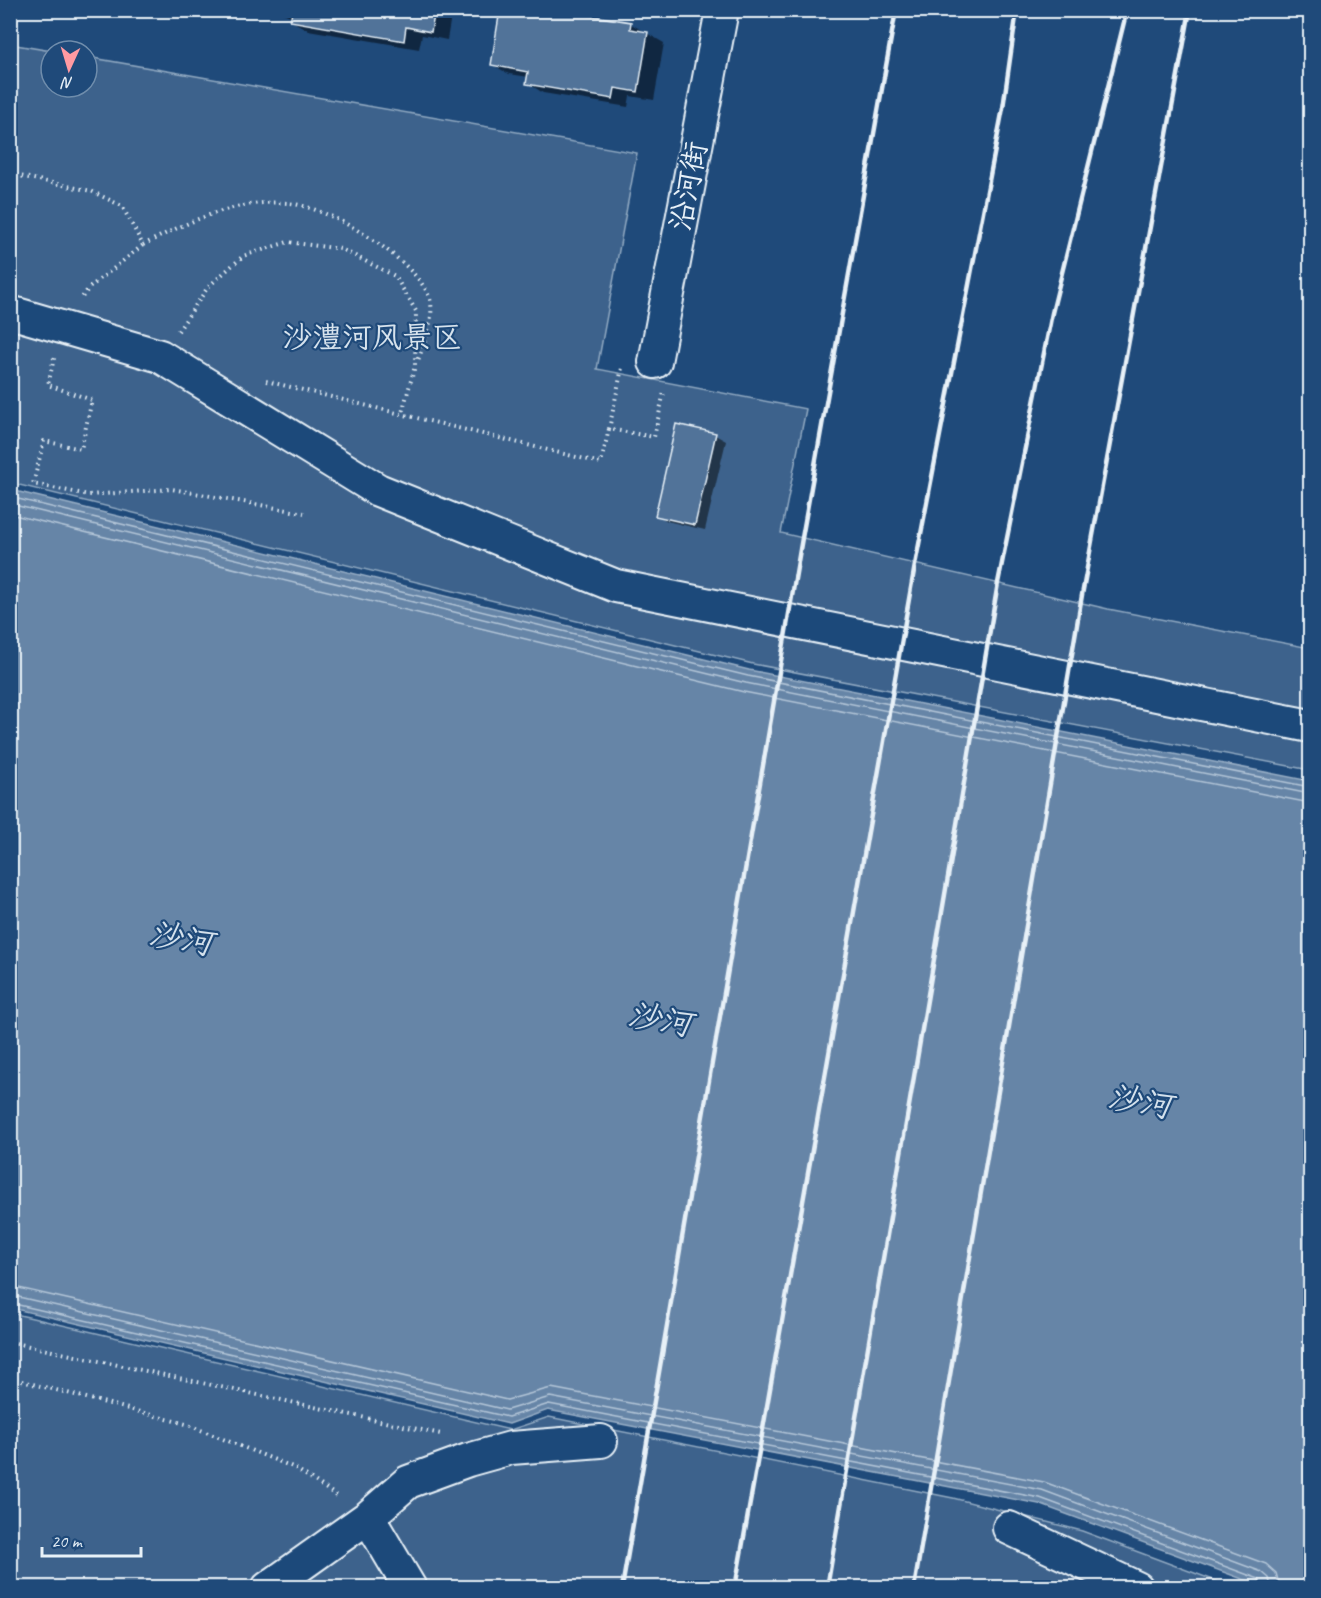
<svg xmlns="http://www.w3.org/2000/svg" width="1321" height="1598" viewBox="0 0 1321 1598" font-family="Caveat,'LXGW WenKai TC',sans-serif">
<style>
.green{fill:#3c628c;stroke:#92aac2;stroke-width:1.5}
.water{fill:#6685a7;stroke:#9ab0c7;stroke-width:1.5}
.shadow{fill:#0007}
.lines{fill:none;stroke-linecap:round;stroke-linejoin:round}
.shore{stroke:#b4c6d8;stroke-width:1.5}
.building{fill:#517399;stroke:#e8f1f8;stroke-width:1.5}
.street-casing{stroke:#e8f1f8;stroke-width:36}
.path{stroke:#e8f1f8;stroke-width:4;stroke-dasharray:1.5 4.5;stroke-linecap:butt}
.street{stroke:#1f4a7a;stroke-width:32}
.rail{stroke:#e8f1f8;stroke-width:4.5}
.labels{text-anchor:middle;stroke-width:4.5;stroke-linejoin:round;paint-order:stroke}
.street-label{font-size:30px;fill:#e8f1f8;stroke:#1f4a7a}
.park-label{font-size:30px;fill:#d7e3ed;stroke:#1f4a7a}
.water-label{font-size:32px;font-style:italic;fill:#d4e1ec;stroke:#1f4a7a}
</style>
<rect width="100%" height="100%" fill="#1f4a7a"/>
<filter id="ink" filterUnits="userSpaceOnUse"><feTurbulence type="fractalNoise" baseFrequency=".0167" numOctaves="2"/><feDisplacementMap in="SourceGraphic" scale="12" xChannelSelector="R" yChannelSelector="G"/><feConvolveMatrix kernelMatrix="1 2 1 2 8 2 1 2 1" color-interpolation-filters="sRGB"/></filter>
<g filter="url(#ink)">
<path class="green" d="M10 44 51 51V87H87V57L637 153 597 369 806 409 781 533 1108 609 1310 648V770L753 664 11 483Z
M11 1313 510 1430 549 1417 953 1498 1082 1531 1232 1587 11 1588Z"/>
<path class="water" d="M11 490 749 670 1310 781V1587H1264L1039 1504 548 1410 509 1424 11 1308Z"/>
<path class="shadow" d="M276 10H452L447 40 422 35 419 49 308 30 292 21 293 17Z
M502 10H584L590 17 631 24 664 43 654 100 630 96 628 107 543 93 528 83 529 77 509 74 493 65Z
M715 435 726 441 705 530 667 521 657 515Z"/>
<g class="lines">
<path class="shore" d="M10 497 748 676 1310 787
M10 504 746 683 1310 794
M10 514 744 692 1310 803
M10 1286 507 1400 551 1388 1044 1482 1266 1564 1276 1573 1280 1588
M10 1295 507 1410 550 1397 1042 1490 1262 1572 1269 1578 1271 1588
M10 1303 508 1417 549 1404 1040 1498 1259 1579 1263 1588"/>
</g>
<path class="building" d="M286 10H435L431 32 406 27 404 41 290 21 292 12Z
M500 10H574V13L631 22 630 29 648 32 638 92 615 88 613 99 526 84 528 72 491 65Z
M676 424 716 433 695 525 655 516Z"/>
<g class="lines">
<defs>
<path id="street" d="M10 312 160 356 378 490 616 586 1310 726
M655 362 722 10
M368 1517 410 1588
M1009 1528 1137 1588
M268 1588 368 1517 408 1482 468 1460 511 1448 601 1441"/>
</defs>
<use href="#street" class="street-casing"/>
<path class="path" d="M10 174 91 191 122 206 143 245 89 288 80 300
M143 245C188 222 235 199 287 203 328 206 412 257 429 296 437 314 423 346 417 363
M178 331 208 287 243 256 288 242 341 249 395 276 416 311 415 366 402 413
M54 358 48 385 92 400 81 449 44 441 33 484 89 495 172 489 304 513
M266 381 601 463 609 429 654 437 664 392
M609 429 622 368
M10 1342 441 1434
M10 1378 186 1424 295 1468 340 1498"/>
<use href="#street" class="street"/>
<path class="rail" d="M622 1588 802 538 896 10
M735 1588 915 565 1003 108 1017 10
M827 1588 998 583 1052 313 1127 10
M914 1588 1082 595 1190 10"/>
</g>
</g>
<g class="labels">
<g class="street-label">
<text transform="translate(688 186) rotate(-79)" y="10">沿河街</text>
</g>
<g class="park-label">
<text x="372" y="347">沙澧河风景区</text>
</g>
<g class="water-label">
<text transform="translate(181 938) rotate(10)" y="11">沙河</text>
<text transform="translate(660 1019) rotate(10)" y="11">沙河</text>
<text transform="translate(1140 1101) rotate(10)" y="11">沙河</text>
</g>
</g>
<rect width="1321" height="1598" fill="none" stroke="#1f4a7a" stroke-width="36"/>
<rect x="18" y="18" width="1285" height="1562" fill="none" stroke="#e8f1f8" stroke-width="2" filter="url(#ink)"/>
<g transform="translate(69 69) rotate(184)"><circle r="28" fill="#1f4a7a" stroke="#6f8dac" stroke-width="1.5"/>
<path d="M0-4.5L10 22L0 15L-10 22Z" fill="#ff9aa2"/>
<text y="-9" font-size="16" font-weight="bold" text-anchor="middle" fill="#e8f1f8">N</text>
</g>
<path d="M42 1547v9h99v-9" fill="none" stroke="#e8f1f8" stroke-width="3"/>
<text x="51" y="1547" font-size="18" fill="#e8f1f8" stroke="#1f4a7a" stroke-width="4.5" paint-order="stroke">20 m</text>
</svg>
